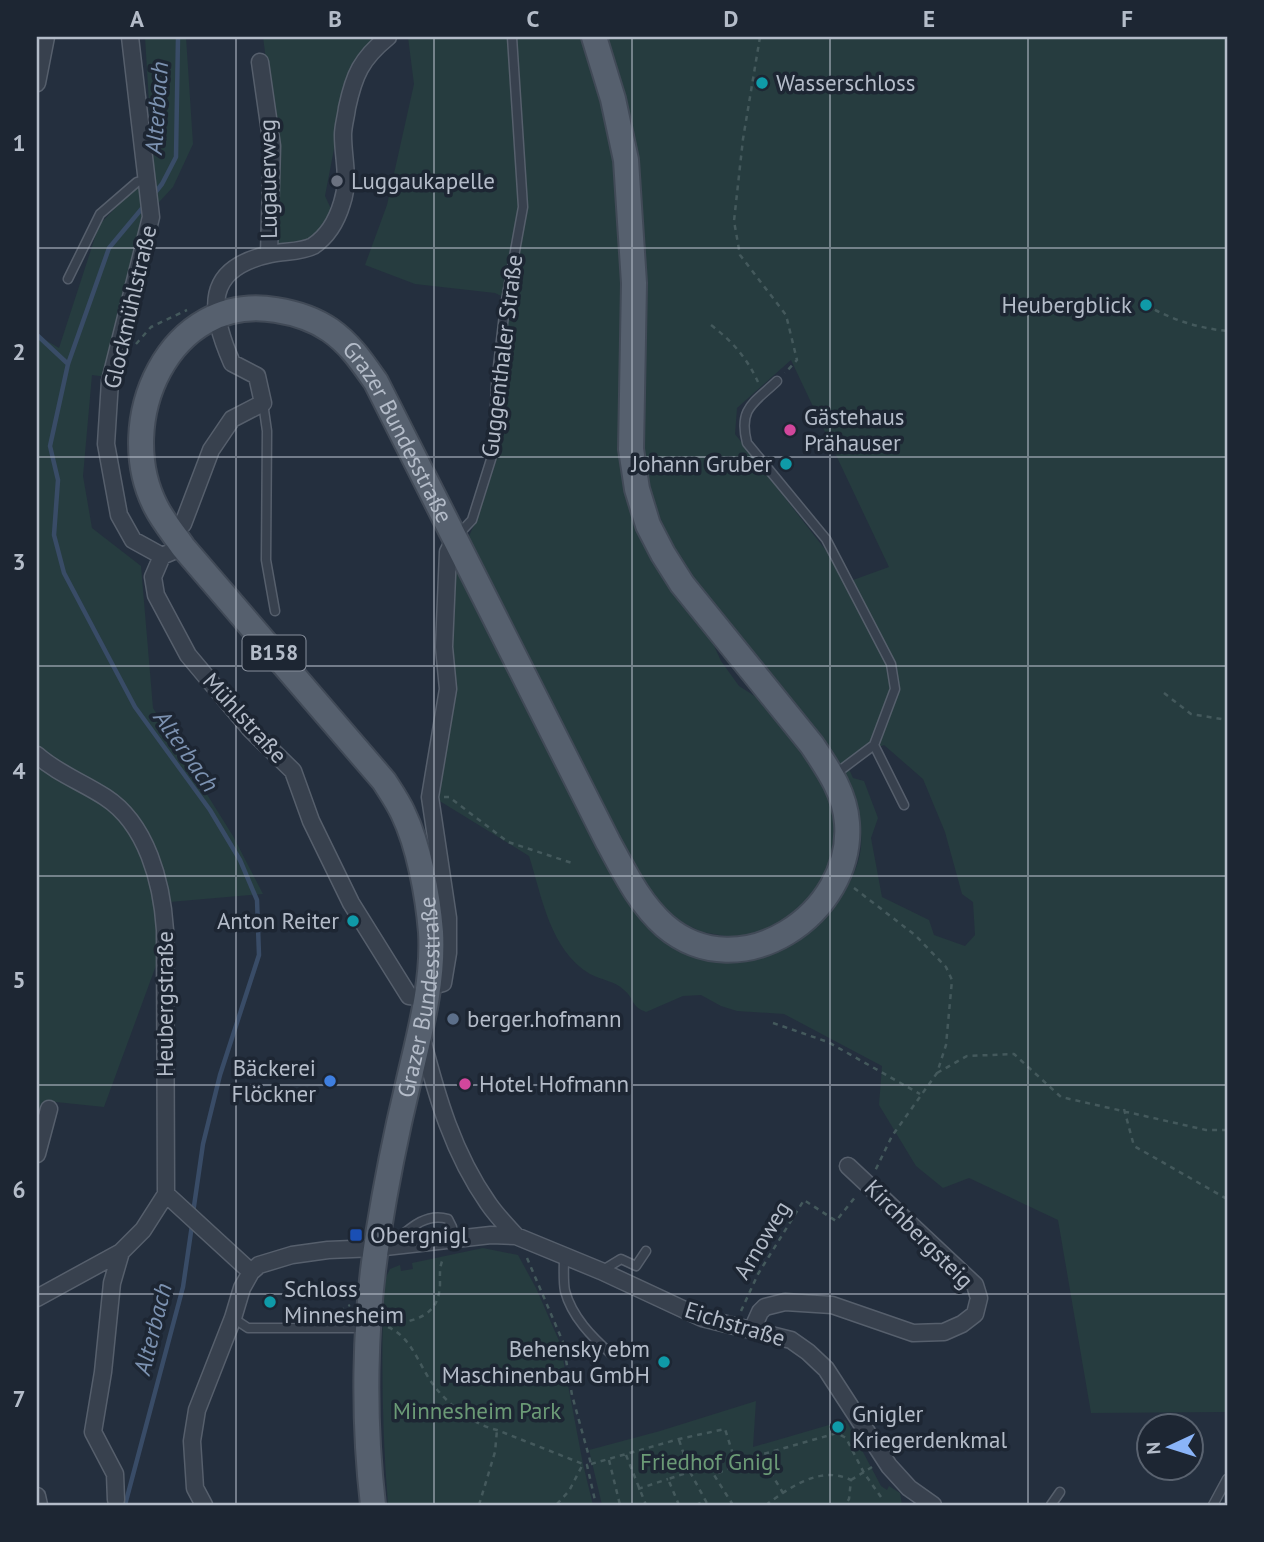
<svg xmlns="http://www.w3.org/2000/svg" width="1264" height="1542" viewBox="0 0 1264 1542" font-family="'PT Sans',sans-serif">
<style>
.green{fill:#263c3f;fill-rule:evenodd}
.lines{fill:none;stroke-linecap:round;stroke-linejoin:round}
.stream{stroke:#394c67;stroke-width:4.5}
.service-casing{stroke:#565f6c;stroke-width:11}
.minor-casing{stroke:#565f6c;stroke-width:19}
.primary-casing{stroke:#414a57;stroke-width:28}
.path{stroke:#44595c;stroke-width:2.5;stroke-dasharray:5 5;stroke-linecap:butt}
.service{stroke:#38414e;stroke-width:8}
.minor{stroke:#38414e;stroke-width:16}
.primary{stroke:#56606e;stroke-width:24}
.grid{fill:none;stroke:#b4bcc9;stroke-width:2;stroke-opacity:0.55}
.culture-dot{fill:#0f9aa8;stroke:#1d2633;stroke-width:2.5}
.worship-dot{fill:#6b7280;stroke:#1d2633;stroke-width:2.5}
.hotel-dot{fill:#d1479c;stroke:#1d2633;stroke-width:2.5}
.service-dot{fill:#5c6f8a;stroke:#1d2633;stroke-width:2.5}
.shop-dot{fill:#3f7fe0;stroke:#1d2633;stroke-width:2.5}
.transit-dot{fill:#1a4fb4;stroke:#1d2633;stroke-width:2.5}
.labels{text-anchor:middle;stroke-width:7;stroke-linejoin:round;paint-order:stroke}
.shield{fill:#1d2633;stroke:#878f9c;stroke-width:2}
.shield-label{font-size:21px;font-weight:bold;fill:#b4bcc9}
.poi-label{font-size:23px;fill:#b4bcc9;stroke:#1d2633;text-anchor:start}
.street-label{font-size:23px;fill:#b4bcc9;stroke:#1d2633}
.park-label{font-size:23px;fill:#6b9a76;stroke:#1d2633}
.water-label{font-size:24px;font-style:italic;fill:#7c92b1;stroke:#1d2633}
.neatline{fill:none;stroke:#b4bcc9;stroke-width:2.5}
.grid-label{font-size:23px;text-anchor:middle;font-weight:bold;fill:#b4bcc9}
</style>
<rect width="100%" height="100%" fill="#242f3e"/>
<path class="green" d="M145 37H186L193 144 173 187 149 213 107 377 92 375 83 476 92 528 141 566 153 708 233 836 263 894 158 903 161 952 104 1107 46 1101 42 1116 37 1115V335L59 348 99 225 153 169Z
M263 37H405L363 51 347 81 325 196 332 211 312 239 277 249V144Z
M408 37H585L611 127 626 278 625 486 706 628 721 661 739 686 761 700 815 763 834 811 837 837 834 860 813 899 768 931 745 937H731L702 932 685 924 665 912 635 874 467 540 478 517 496 462 510 300 495 293 415 284 365 265 387 205 414 84Z
M604 37H1227V1412L1091 1413 1058 1220 969 1178 943 1188 916 1166 879 1105 882 1066 784 1014 737 1011 721 1006 701 995 683 996 646 1012C630 1006 635 999 624 990 615 981 601 980 590 974 550 950 542 897 529 856L438 800 454 557 652 930C676 950 691 952 721 954 732 955 743 958 754 957 798 953 849 900 859 858 865 835 858 811 850 789 817 745 783 700 750 656 706 597 662 545 645 471ZM791 360 889 567 853 580 835 562 735 434 737 408ZM884 745 923 779 945 832 962 894 973 902 975 935 965 946 934 935 929 920 882 897 871 838 878 818 864 781 853 778 845 760Z
M483 1248 518 1255 536 1288 560 1343 583 1464 593 1505H388C382 1430 381 1356 384 1281L390 1269 400 1265 401 1271 413 1269 412 1263Z
M756 1401 753 1447 846 1420 881 1486 887 1490 889 1486 900 1493 902 1505H602L589 1450 660 1431Z"/>
<g class="lines">
<path class="stream" d="M154 194 162 184 176 157 178 37
M144 206 109 248 68 364 50 446 58 480 54 535 64 573 135 707 210 810 240 860 257 900 259 955 220 1075 203 1144 193 1213
M37 335 68 364
M125 1505 183 1287 192 1225"/>
<defs>
<path id="service" d="M68 279 100 214 137 182 148 179
M777 381C754 403 738 408 747 443L826 539 891 664 895 689 874 745 842 769 833 773
M263 403 267 431 266 560 275 611
M457 536 472 520 493 453 496 384 505 306 523 207 512 37
M874 745 904 805
M394 1242C409 1229 426 1212 448 1219L452 1227 453 1238
M564 1257C564 1267 563 1281 565 1291 572 1317 592 1337 611 1354
M603 1270 621 1259 636 1266 646 1251
M233 1318 248 1328H355
M1051 1505 1060 1492
M1213 1505 1227 1479"/>
<path id="minor" d="M130 37 151 217 110 381 106 444 119 515 133 540 162 556
M260 62 272 146 269 254
M37 83 46 37
M173 532 183 524 211 450 232 419 263 403 257 376 232 363C209 310 203 268 271 254 284 251 302 252 313 246 328 236 337 220 342 203 350 179 343 159 343 135 343 126 346 117 347 108 354 75 361 59 388 37
M183 547 162 556 153 577 156 595 188 655 250 729 293 771 311 821 351 903 409 996 426 998
M37 755C57 773 82 782 105 797 147 824 162 883 165 930L166 1194 251 1272
M428 987 443 983 448 953V918L430 797 448 689 444 647 448 552 455 538
M422 1039C437 1097 453 1153 488 1203 496 1215 506 1225 516 1236
M37 1154 49 1109
M37 1298 121 1252 143 1230 166 1194
M752 1330 760 1312 765 1307 785 1302 832 1305 913 1333 944 1332 962 1324 975 1314 979 1298 975 1285 848 1166
M37 1496 39 1505
M116 1500 115 1474 93 1432 103 1372 112 1283 121 1252
M204 1505 195 1488 192 1441 197 1410 233 1318 242 1288 251 1272 259 1265 292 1255 328 1250 376 1248 491 1235 516 1236 601 1271 702 1318 791 1340 808 1352 826 1369 889 1466 909 1488 933 1505"/>
<g id="primary">
<path id="s1" d="M373 1505C363 1419 364 1321 378 1235 386 1184 396 1134 408 1084 419 1035 434 983 431 932 428 896 419 846 403 813 398 802 391 792 384 781L183 547C174 534 163 521 156 507 112 422 169 292 276 310 295 313 314 319 330 330 350 344 362 362 376 382L608 842C624 871 639 903 665 926 740 990 854 914 847 823 845 793 828 769 812 745L682 584 663 554 648 525 637 489 631 449 634 283 626 160 613 99 594 37"/>
</g>
</defs>
<use href="#service" class="service-casing"/>
<use href="#minor" class="minor-casing"/>
<use href="#primary" class="primary-casing"/>
<path class="path" d="M760 37 743 139 734 221 740 255 786 315 797 360 785 373
M1146 305C1172 320 1198 328 1227 331
M711 325C732 341 747 358 758 382
M136 344 151 327 187 310
M1164 693 1191 714 1227 720
M444 797H449L508 842 575 864
M854 888 915 935 946 967 952 980 946 1045 937 1073 892 1136 875 1171
M773 1023 828 1042 920 1094
M937 1073 967 1056 1014 1054 1061 1097 1206 1130H1227
M1124 1109 1134 1146 1227 1199
M527 1258 563 1342 572 1395 591 1464 587 1465 596 1505
M741 1311 758 1274 804 1200 836 1221 856 1196
M331 1316 350 1305
M390 1325C417 1320 439 1316 440 1284 440 1274 439 1266 444 1257
M388 1327C413 1338 419 1367 435 1387 449 1405 474 1425 497 1430L583 1464 569 1491 556 1505
M626 1455 646 1505
M760 1455 783 1493
M609 1460 620 1505
M591 1464 679 1439 725 1429 736 1464
M690 1472 708 1505
M851 1480 872 1467
M638 1489 668 1479
M479 1505 495 1452 497 1430
M679 1505 668 1479 690 1472 679 1440
M696 1505 705 1501
M733 1505 714 1475 760 1455 837 1433 846 1438 864 1473 881 1497
M766 1505C790 1487 821 1465 851 1480L849 1499 845 1505"/>
<use href="#service" class="service"/>
<use href="#minor" class="minor"/>
<use href="#primary" class="primary"/>
</g>
<path class="grid" d="M236 37V1505M434 37V1505M632 37V1505M830 37V1505M1028 37V1505M37 248H1227M37 457H1227M37 666H1227M37 876H1227M37 1085H1227M37 1294H1227"/>
<g class="culture-dot">
<circle cx="762" cy="83" r="7"/>
<circle cx="1146" cy="305" r="7"/>
<circle cx="786" cy="464" r="7"/>
<circle cx="353" cy="921" r="7"/>
<circle cx="270" cy="1302" r="7"/>
<circle cx="664" cy="1362" r="7"/>
<circle cx="838" cy="1427" r="7"/>
</g>
<circle class="worship-dot" cx="337" cy="181" r="7"/>
<g class="hotel-dot">
<circle cx="790" cy="430" r="7"/>
<circle cx="465" cy="1084" r="7"/>
</g>
<circle class="service-dot" cx="453" cy="1019" r="7"/>
<circle class="shop-dot" cx="330" cy="1081" r="7"/>
<rect class="transit-dot" x="349" y="1228" width="14" height="14" rx="3.5"/>
<g class="labels">
<rect class="shield" x="242.5" y="635.5" width="63" height="35" rx="5"/>
<g class="shield-label">
<text x="274" y="660">B158</text>
</g>
<g class="poi-label">
<text x="776" y="91">Wasserschloss</text>
<text x="351" y="189">Luggaukapelle</text>
<text x="1132" y="313" text-anchor="end">Heubergblick</text>
<text x="804" y="425">Gästehaus<tspan x="804" dy="26">Prähauser</tspan></text>
<text x="772" y="472" text-anchor="end">Johann Gruber</text>
<text x="339" y="929" text-anchor="end">Anton Reiter</text>
<text x="467" y="1027">berger.hofmann</text>
<text x="316" y="1076" text-anchor="end">Bäckerei<tspan x="316" dy="26">Flöckner</tspan></text>
<text x="479" y="1092">Hotel Hofmann</text>
<text x="370" y="1243">Obergnigl</text>
<text x="284" y="1297">Schloss<tspan x="284" dy="26">Minnesheim</tspan></text>
<text x="650" y="1357" text-anchor="end">Behensky ebm<tspan x="650" dy="26">Maschinenbau GmbH</tspan></text>
<text x="852" y="1422">Gnigler<tspan x="852" dy="26">Kriegerdenkmal</tspan></text>
</g>
<g class="street-label">
<text transform="translate(268 179) rotate(-91)" y="8">Lugauerweg</text>
<text transform="translate(130 307) rotate(-77)" y="8">Glockmühlstraße</text>
<text transform="translate(502 356) rotate(-83)" y="8">Guggenthaler Straße</text>
<text dy="8" stroke="none"><textPath href="#s1" startOffset="1561">Grazer Bundesstraße</textPath></text>
<text transform="translate(245 718) rotate(48)" y="8">Mühlstraße</text>
<text dy="8" stroke="none"><textPath href="#s1" startOffset="513">Grazer Bundesstraße</textPath></text>
<text transform="translate(165 1004) rotate(-90)" y="8">Heubergstraße</text>
<text transform="translate(919 1234) rotate(45)" y="8">Kirchbergsteig</text>
<text transform="translate(762 1240) rotate(-59)" y="8">Arnoweg</text>
<text transform="translate(735 1324) rotate(17)" y="8">Eichstraße</text>
</g>
<g class="park-label">
<text x="477" y="1419">Minnesheim Park</text>
<text x="710" y="1470">Friedhof Gnigl</text>
</g>
<g class="water-label">
<text transform="translate(157 108) rotate(-86)" y="8">Alterbach</text>
<text transform="translate(186 751) rotate(55)" y="8">Alterbach</text>
<text transform="translate(153 1329) rotate(-76)" y="8">Alterbach</text>
</g>
</g>
<rect width="1264" height="1542" fill="none" stroke="#1d2633" stroke-width="77"/>
<g transform="translate(1170 1447) rotate(266)"><circle r="33" fill="#1d2633" stroke="#59626f" stroke-width="2"/>
<path d="M0-5L12 26L0 18L-12 26Z" fill="#8ab4f8"/>
<text y="-10" font-size="19" font-weight="bold" text-anchor="middle" fill="#b4bcc9">N</text>
</g>
<rect x="38" y="38" width="1188" height="1466" class="neatline"/>
<g class="grid-label">
<text x="137" y="27">A</text>
<text x="335" y="27">B</text>
<text x="533" y="27">C</text>
<text x="731" y="27">D</text>
<text x="929" y="27">E</text>
<text x="1127" y="27">F</text>
<text x="19" y="151">1</text>
<text x="19" y="360">2</text>
<text x="19" y="570">3</text>
<text x="19" y="779">4</text>
<text x="19" y="988">5</text>
<text x="19" y="1198">6</text>
<text x="19" y="1407">7</text>
</g>
</svg>
